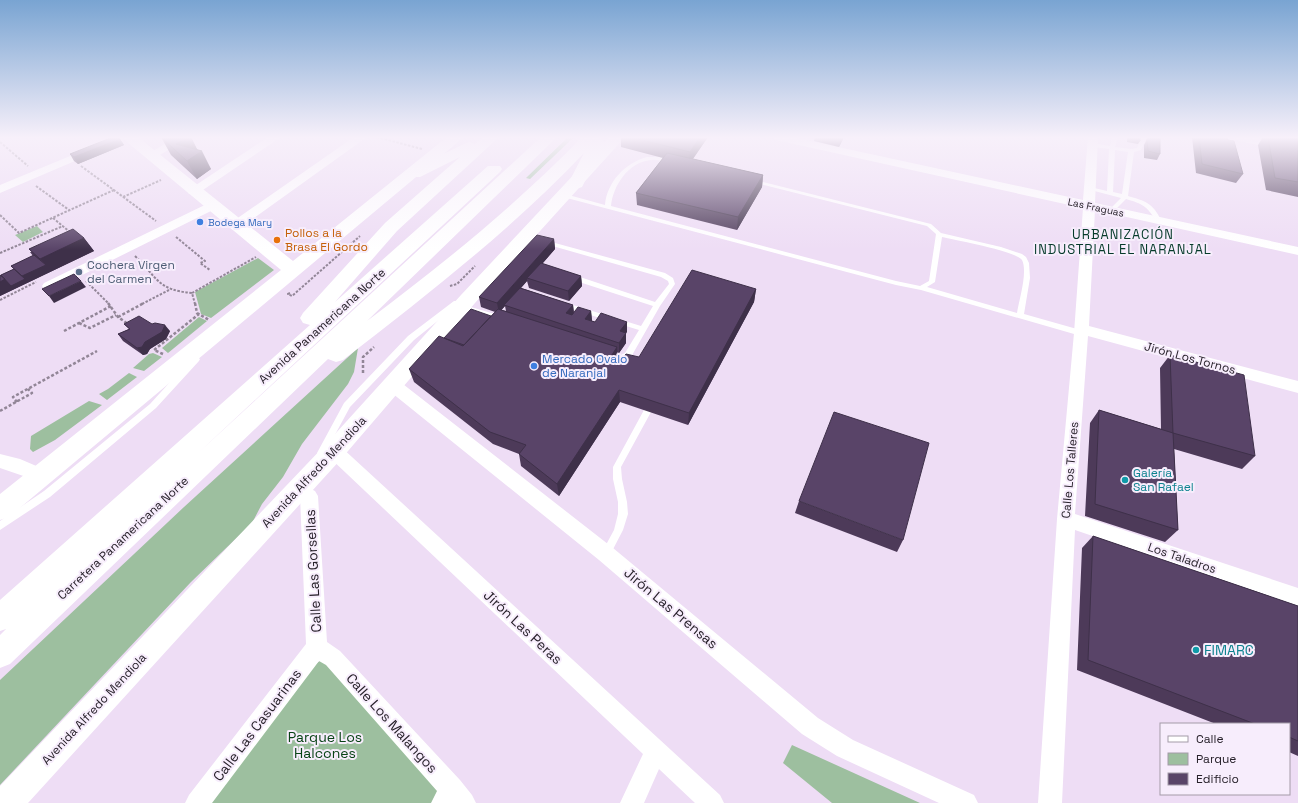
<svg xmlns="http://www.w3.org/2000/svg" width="1298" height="803" viewBox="0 0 1298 803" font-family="'Space Grotesk',sans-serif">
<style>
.green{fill:#9dbf9f}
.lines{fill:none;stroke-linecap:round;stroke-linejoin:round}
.path-far1{stroke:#928697;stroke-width:2;stroke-dasharray:2.5 1.5;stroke-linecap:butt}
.path{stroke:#928697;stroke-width:2.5;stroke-dasharray:3 2;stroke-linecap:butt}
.lane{fill:#fff;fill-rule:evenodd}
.street{fill:#fff;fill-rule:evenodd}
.secondary{fill:#fff;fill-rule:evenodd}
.highway{fill:#fff;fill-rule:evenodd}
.wall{fill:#4d3a59;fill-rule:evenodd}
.shaded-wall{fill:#3e3049}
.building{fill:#594468;stroke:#3e3049}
.shop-dot{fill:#3f7fe0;stroke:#f7edfc;stroke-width:1.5}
.food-dot{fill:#e8710a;stroke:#f7edfc;stroke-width:1.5}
.service-dot{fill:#5c6f8a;stroke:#f7edfc;stroke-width:1.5}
.culture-dot{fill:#0f9aa8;stroke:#f7edfc;stroke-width:1.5}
.labels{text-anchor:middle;stroke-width:4;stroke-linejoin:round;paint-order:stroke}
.far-street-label{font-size:10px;fill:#27212a;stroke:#f7edfc}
.far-shop-label{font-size:10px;fill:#366cbe;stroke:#f7edfc;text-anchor:start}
.food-label{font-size:12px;fill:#c56008;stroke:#f7edfc;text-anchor:start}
.service-label{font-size:12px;fill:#4e5e75;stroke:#f7edfc;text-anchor:start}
.street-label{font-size:12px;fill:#27212a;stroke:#f7edfc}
.shop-label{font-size:12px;fill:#366cbe;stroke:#f7edfc;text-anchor:start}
.culture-label{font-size:12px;fill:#0d838f;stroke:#f7edfc;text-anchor:start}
.neighbourhood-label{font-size:13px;letter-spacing:1px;fill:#063b2b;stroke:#f7edfc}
.near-street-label{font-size:14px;fill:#27212a;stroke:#f7edfc}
.near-culture-label{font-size:14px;fill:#0d838f;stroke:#f7edfc;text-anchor:start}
.near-park-label{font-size:14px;fill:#084315;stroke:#f7edfc}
</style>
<rect width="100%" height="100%" fill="#eeddf5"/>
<path class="green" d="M568 137H574L530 179 526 178Z
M37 226 43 232 23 242 15 235Z
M258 258 274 270 211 318 201 314 195 292Z
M199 317 207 321 168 353 162 348Z
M358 348 354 372 348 384 302 444 283 477 262 504 252 523 191 582 0 785V680L184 507Z
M153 353 162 357 144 371 133 368 149 354Z
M129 373 137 377 107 400 99 394 108 389Z
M89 401 102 405 55 440 33 452 30 449 31 436Z
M324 658 444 789 436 803H207L314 665Z
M792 745 920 803H832L783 763Z"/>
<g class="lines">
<path class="path-far1" d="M377 137 422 149
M0 142 28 166
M81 166 156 221
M36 186 69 210
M123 197 161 180
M0 215 19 233 114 190
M53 218 71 233
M176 237 205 261 200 263 210 270
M0 253 63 226
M135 256C158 278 157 290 192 293L195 304
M86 281 109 304
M450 286 457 284 475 266
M192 293 256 257
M290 293 288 294 292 296 360 236
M0 300 36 282
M142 304 169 290"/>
<path class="path" d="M108 303 118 317 128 324
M195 303 197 313 209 320
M118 317 144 303
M79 323 90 328 116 315
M64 331 111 306
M163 354 154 350 199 314
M363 373V357L374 347
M17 402 13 397 97 351
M0 411 32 393 28 389"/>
<path class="lane" d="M1112 137H1118L1115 147 1131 149 1137 148 1141 137H1147L1141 150 1134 152 1128 196C1145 201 1153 203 1161 220L1160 221H1156C1147 206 1143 204 1126 199L1114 211H1110V209L1121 198 1087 189 1090 187 1107 191 1109 149 1093 147 1090 145 1093 143 1110 146ZM1115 150 1128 152 1122 194 1113 192Z
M647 157H660L675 162 672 164C665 162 658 159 651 160 628 162 613 186 611 206L896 281 920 286 929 281 936 234 927 226 748 181 751 179 931 224 941 233 1001 247 1022 254 1026 257 1029 263 1030 278 1024 314 1084 331 1085 333 1081 336 921 290 896 285 563 197 562 196 565 194 605 205C607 182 625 163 647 157ZM942 237C955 240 1016 251 1022 260 1028 272 1019 300 1017 313L927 287 935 282Z
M544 240 665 273 673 278 675 284 660 306 631 357 621 361 605 356 604 354 608 351 621 355 625 353 639 330 561 306 559 304 563 302 641 326 653 306 570 279 569 277 570 275H574L655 302 669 284 668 281 661 277 542 243V241Z
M454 301H456L460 303 414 340 350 407 324 455H318L317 453 344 403 408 336Z
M458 305H464L505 317 506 319 502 321H499L458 309 457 307Z
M196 356 200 359 199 361 156 408 50 497 0 530V521L44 491 150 404 193 357Z
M647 409 650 410 651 412 621 467 622 479 627 502 628 514 623 530 609 557 606 558 603 557 601 554 614 530 618 514V502L613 479V467L644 410Z"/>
<path class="street" d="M116 137H131L0 193V185Z
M176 137H189L155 158H147L145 156Z
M268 137H281L197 194H189L187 191Z
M354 137H367L240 228H232L230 225 232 222Z
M771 137H792L1083 200 1088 137H1098L1095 203 1298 247V255L1095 210 1089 326 1298 381V393L1088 336 1075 514 1298 588V606L1075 530 1062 803H1038L1057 519 1074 333 1083 208 776 140Z
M213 201 217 202 219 205 217 208 54 289H44L42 286 44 283Z
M393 379 399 381 613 548 818 718 853 740 974 795 978 803H939L837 756 802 734 599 560 387 389 385 385 387 381Z
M334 444 340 446 720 795 724 803H695L659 769 644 803H620L643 754 328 456 326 451 328 446Z
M0 454 20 459 41 468 44 473 41 478 35 480 0 468Z
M309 488 315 491 318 496 327 642 340 651 460 780 472 795 476 803H431L437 791 326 665 319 661 212 803H185L189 795 306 644 300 496 303 491Z"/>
<path class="secondary" d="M121 137H138L293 261 447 137H464L9 517 0 520V494L281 270Z
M609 137H625L475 303 342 458 28 803H0V786L326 444 461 295Z
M1232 137H1265L1298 143V153L1239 141 1234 140Z"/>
<path class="highway" d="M483 137H499L397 231 335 302 488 166H500L502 169 500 172 197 454 541 137H557L367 321C443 264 516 205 582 137H598L605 142 582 187 576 189 570 187 568 184 584 153C511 230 427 295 343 360L336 362 328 359 10 664 0 668V635L6 629 0 631V600L310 325 303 323 300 318 303 313 385 223 460 157 420 177H408L406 174 408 171 464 144 469 142 475 144Z"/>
</g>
<path class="wall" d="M161 137H191L197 150 211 169 197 179 171 155Z
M621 137H708L693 159 763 175 762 187 737 230 637 205 636 193 663 158 621 147Z
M815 137H844L839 147 814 141Z
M1127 137H1140V141L1138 144 1127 142Z
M1192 137H1227L1243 174 1236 183 1196 173Z
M1263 137H1293L1298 138V197L1266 190 1258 145Z
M120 139 124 145 78 164 74 161 70 154Z
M1147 139 1160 154 1157 160 1144 158V145Z
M84 238 94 251 0 296V275H1L14 269 11 266 33 256 30 252H32L29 249Z
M554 239 555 249 542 264 581 276 582 286 569 301 529 288 527 281 521 288 573 305 574 313 591 311 592 321 595 322H627V332L626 333V343L619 353 617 352 618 360 615 364 618 365 639 357 756 289 754 302 688 425 620 402 559 496 521 466 519 454 493 444 414 382 409 369 445 339 491 316 495 312 481 307 479 297ZM505 306 506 311 501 310Z
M124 324 170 331 166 339 150 349 147 354 143 355 123 341 118 334 129 329Z
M1170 355 1255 456 1242 469 1174 449 1178 530 1165 542 1085 516 1090 423 1099 410 1161 429 1160 368Z
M799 501 903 540 897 552 795 513Z
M1093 536 1298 606V756L1289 752V724H1216L1077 670 1082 548Z"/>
<path class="shaded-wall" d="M189 137H191L199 153 202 151 211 169 197 179 187 161 176 144Z
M700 137H708L689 164 690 152Z
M841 137H844L839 147Z
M120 139 124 145 78 164 74 157Z
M763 175 762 187 737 230 738 217Z
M84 238 94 251 0 296V282L5 279H25L22 276 46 265 40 259Z
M554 239 555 249 529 279 527 278V281L505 306 504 305 505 306 499 313 497 303Z
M581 276 582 286 569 301 568 291Z
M81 281 86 287 54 303 49 296Z
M756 289 754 302 688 425 689 413Z
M573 305 574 315 567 323 566 313Z
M591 311 592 321 586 329 585 319Z
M627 322V332L626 333V343L619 353V343L620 331Z
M165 325 170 331 166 339 150 349 147 354 143 355 137 348Z
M617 347 618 360 609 374 608 361Z
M619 390 620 402 559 496 557 484Z"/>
<path class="building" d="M113 137H118L120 139 74 157 70 154Z
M161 137H189L176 144 202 151 187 161Z
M630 137H700L690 152Z
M1128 137H1140V141L1128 139Z
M1149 137H1160V154L1148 151 1147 139Z
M1199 137H1227L1228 140 1234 141 1243 174 1202 164Z
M1268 137H1293L1298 138V182L1275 178Z
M667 153 763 175 738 217 636 193Z
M73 229 84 238 40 259 29 249Z
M537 235 554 239 497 303 479 297Z
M34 255 46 265 22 276 11 266Z
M541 263 581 276 568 291 527 278Z
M14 269 25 279 11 286 1 275Z
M692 270 756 289 689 413 619 390 557 484 519 454 526 445 490 432 409 369 439 336 463 346 498 309 617 347 608 361 618 365 626 354 639 357Z
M74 274 81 281 49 296 42 289Z
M0 275 5 279 0 282Z
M520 288 573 305 566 313 572 315 578 307 591 311 585 319 595 322 601 313 627 322 620 331 626 333 619 343 504 305Z
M471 309 491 316 464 345 444 338Z
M139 316 152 324 155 323 165 325 162 332 145 342 142 347 137 348 118 334 130 329 124 324Z
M1170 355 1244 375 1255 456 1173 433Z
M1099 410 1173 433 1178 530 1095 504Z
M834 412 929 443 903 540 799 501Z
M1093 536 1298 606V741L1289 737V724H1255L1088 660Z"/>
<linearGradient id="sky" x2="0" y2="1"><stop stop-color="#79a4d2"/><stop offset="0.55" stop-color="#f7f0fa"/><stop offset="1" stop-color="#f7f0fa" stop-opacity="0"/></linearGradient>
<rect width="1298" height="250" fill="url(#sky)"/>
<g class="shop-dot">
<circle cx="200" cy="222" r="4"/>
<circle cx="534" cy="366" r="4"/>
</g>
<circle class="food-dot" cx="277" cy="240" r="4"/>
<circle class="service-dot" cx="79" cy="272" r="4"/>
<g class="culture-dot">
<circle cx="1125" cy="480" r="4"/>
<circle cx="1196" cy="650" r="4"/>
</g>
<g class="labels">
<g class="far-street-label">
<text transform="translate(1096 207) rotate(12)" y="4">Las Fraguas</text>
</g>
<g class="far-shop-label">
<text x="208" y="226">Bodega Mary</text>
</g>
<g class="food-label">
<text x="285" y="237">Pollos a la<tspan x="285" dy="14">Brasa El Gordo</tspan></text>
</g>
<g class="service-label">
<text x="87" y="269">Cochera Virgen<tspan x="87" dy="14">del Carmen</tspan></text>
</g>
<g class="street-label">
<text transform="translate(322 326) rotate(-42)" y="4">Avenida Panamericana Norte</text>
<text transform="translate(1190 358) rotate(15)" y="4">Jirón Los Tornos</text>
<text transform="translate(1070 470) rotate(-85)" y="4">Calle Los Talleres</text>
<text transform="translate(314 472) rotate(-47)" y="4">Avenida Alfredo Mendiola</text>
<text transform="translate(123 538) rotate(-43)" y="4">Carretera Panamericana Norte</text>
<text transform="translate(1182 558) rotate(19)" y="4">Los Taladros</text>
<text transform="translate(94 709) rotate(-47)" y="4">Avenida Alfredo Mendiola</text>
</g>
<g class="shop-label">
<text x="542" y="363">Mercado Ovalo<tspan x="542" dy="14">de Naranjal</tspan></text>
</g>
<g class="culture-label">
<text x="1133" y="477">Galería<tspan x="1133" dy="14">San Rafael</tspan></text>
</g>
<g class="neighbourhood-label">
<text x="1123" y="239">URBANIZACIÓN<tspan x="1123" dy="15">INDUSTRIAL EL NARANJAL</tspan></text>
</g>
<g class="near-street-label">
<text transform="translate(313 571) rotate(-93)" y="5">Calle Las Gorsellas</text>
<text transform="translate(671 608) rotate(40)" y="5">Jirón Las Prensas</text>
<text transform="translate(523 627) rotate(43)" y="5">Jirón Las Peras</text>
<text transform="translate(392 723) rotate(48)" y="5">Calle Los Malangos</text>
<text transform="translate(257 725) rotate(-53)" y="5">Calle Las Casuarinas</text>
</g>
<g class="near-culture-label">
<text x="1204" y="655">FIMARC</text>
</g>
<g class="near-park-label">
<text x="325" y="742">Parque Los<tspan x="325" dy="16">Halcones</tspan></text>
</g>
</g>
<rect x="1160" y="723" width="130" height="72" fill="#f7edfc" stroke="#a49ba8"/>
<rect x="1168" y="736" width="20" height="6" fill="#ffffff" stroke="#a49ba8"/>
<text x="1196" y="743" font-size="12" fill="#27212a">Calle</text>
<rect x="1168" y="753" width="20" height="12" fill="#9dbf9f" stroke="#a49ba8"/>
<text x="1196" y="763" font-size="12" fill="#27212a">Parque</text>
<rect x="1168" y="773" width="20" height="12" fill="#594468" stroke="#a49ba8"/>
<text x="1196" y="783" font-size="12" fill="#27212a">Edificio</text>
</svg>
